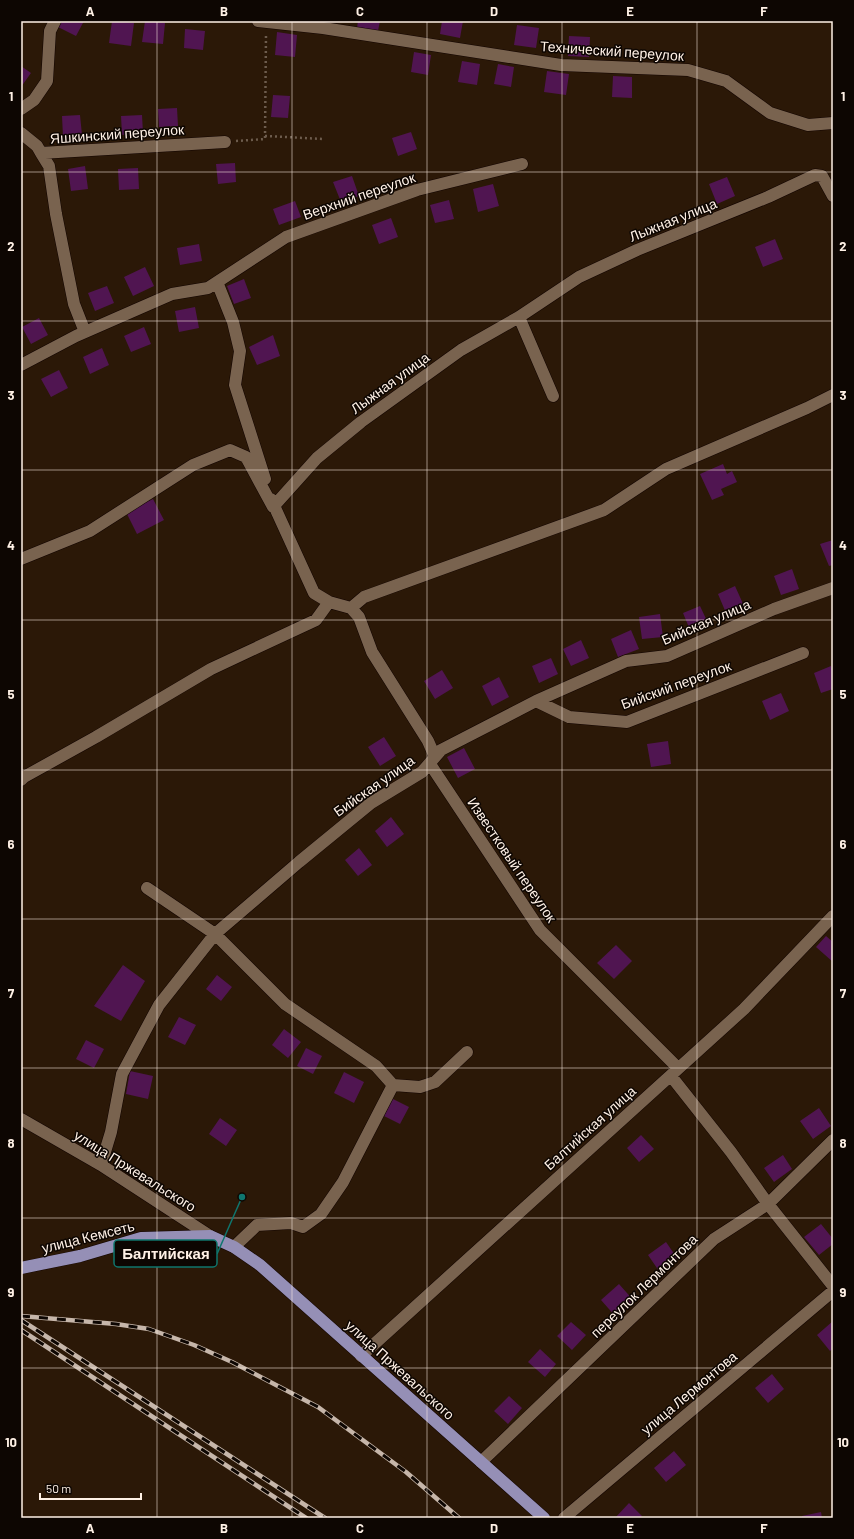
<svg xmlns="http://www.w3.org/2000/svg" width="854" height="1539" viewBox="0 0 854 1539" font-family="Barlow,sans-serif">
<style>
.building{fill:#501551}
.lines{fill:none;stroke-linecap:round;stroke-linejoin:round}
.minor-casing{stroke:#120400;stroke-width:13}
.major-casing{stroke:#120400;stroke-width:13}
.path{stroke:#6d5c4d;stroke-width:2.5;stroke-dasharray:2 3;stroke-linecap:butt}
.minor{stroke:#79634f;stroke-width:12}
.major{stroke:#958fb6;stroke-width:12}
.rail-casing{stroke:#c6b6aa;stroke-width:4.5}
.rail{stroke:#0d0602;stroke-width:3;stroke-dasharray:9;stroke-linecap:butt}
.grid{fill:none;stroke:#fff1e6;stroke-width:1;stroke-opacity:0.55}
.labels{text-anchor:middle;stroke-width:3;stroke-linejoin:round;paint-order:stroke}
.street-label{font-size:14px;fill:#fff1e6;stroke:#0d0602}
.leader{fill:none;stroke:#0f766e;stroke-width:1.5}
.callout-dot{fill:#0f766e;stroke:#0d0602;stroke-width:1.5}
.callout{fill:#0d0602;stroke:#0f766e;stroke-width:1.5}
.callout-label{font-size:15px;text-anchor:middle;font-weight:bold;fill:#fff1e6}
.neatline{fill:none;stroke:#fff1e6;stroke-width:1.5}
.grid-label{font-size:13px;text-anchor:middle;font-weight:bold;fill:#fff1e6}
</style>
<rect width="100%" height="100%" fill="#2b1807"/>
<path class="building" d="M61 21H84L76 36 58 27Z
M112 21 134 23 131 46 109 43Z
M145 21 165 23 163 44 142 42Z
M358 21H380L378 31 357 28Z
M442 21H463L460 38 440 34Z
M517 25 539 28 536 48 514 45Z
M185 29 205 31 203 50 184 48Z
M277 32 297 35 295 57 275 55Z
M569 36 590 37 589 57 568 56Z
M414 52 431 55 428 75 411 72Z
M462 61 480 64 477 85 458 82Z
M498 64 514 67 511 87 494 84Z
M21 66 31 73 21 87Z
M547 71 569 74 566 95 544 92Z
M613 76 632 77V98L612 97Z
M273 95 290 96 288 118 271 117Z
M177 108 178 126 159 127 158 109Z
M80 115 82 135 63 137 62 116Z
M142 115 143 133 122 135 121 116Z
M411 132 417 149 398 156 392 138Z
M235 163 236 182 218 184 216 164Z
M85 166 88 189 71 191 68 169Z
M138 168 139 189 119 190 118 169Z
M352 176 359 196 341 202 333 182Z
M727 177 735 196 717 204 709 184Z
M493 184 499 206 478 212 473 189Z
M449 200 454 219 435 223 430 205Z
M295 201 301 217 279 225 273 209Z
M391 218 398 237 379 244 372 225Z
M775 239 783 259 763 267 755 247Z
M199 244 202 261 180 265 177 248Z
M145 267 154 286 133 296 124 277Z
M244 279 251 298 234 304 227 286Z
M107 286 114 303 95 311 88 293Z
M195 307 199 328 179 332 175 311Z
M39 318 48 335 31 344 22 327Z
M144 327 151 344 131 352 124 336Z
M273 335 280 356 257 365 249 347Z
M102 348 109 365 90 374 83 357Z
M59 370 68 388 51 397 41 379Z
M723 464 727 474 732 471 737 482 721 489 724 495 712 500 700 474Z
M153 499 164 520 137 534 126 512Z
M833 540V565L829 566 820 544Z
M792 569 799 589 781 595 774 576Z
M735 586 744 606 726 613 718 594Z
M700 606 708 623 690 630 683 613Z
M660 614 663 637 642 639 639 617Z
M631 630 639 649 618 657 611 639Z
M581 640 589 658 571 666 563 649Z
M551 658 558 674 539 683 532 666Z
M831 666 833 672V689L821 693 814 673Z
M442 670 453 688 435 699 424 681Z
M499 677 509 697 492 706 482 686Z
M781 693 789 711 770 720 762 701Z
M384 737 396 756 380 766 368 747Z
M668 741 671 764 651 767 647 744Z
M464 748 475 769 458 778 447 757Z
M391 817 404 834 387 847 375 831Z
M359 848 372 865 358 876 345 860Z
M826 936 833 942V962L816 947Z
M616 945 632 961 614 979 597 963Z
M123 965 145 981 121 1021 94 1006Z
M217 975 232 987 221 1001 206 989Z
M179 1017 196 1025 185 1045 168 1037Z
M284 1029 301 1042 288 1058 272 1045Z
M86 1040 104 1049 94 1068 76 1059Z
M306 1048 322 1056 313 1074 297 1066Z
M130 1071 153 1076 148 1099 126 1094Z
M344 1072 364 1082 354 1103 334 1093Z
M393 1099 409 1107 400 1124 384 1116Z
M819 1108 831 1126 813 1139 800 1121Z
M220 1118 237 1130 226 1146 209 1134Z
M641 1135 654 1149 639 1162 627 1148Z
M783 1155 792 1169 774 1182 764 1168Z
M821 1224 833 1239V1244L819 1255 804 1237Z
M666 1242 677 1258 659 1271 648 1255Z
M619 1284 634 1301 616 1317 601 1300Z
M833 1321V1348L830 1351 817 1335Z
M571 1322 586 1335 572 1350 557 1336Z
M540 1349 556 1364 545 1377 528 1362Z
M772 1374 784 1389 768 1403 755 1388Z
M509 1396 522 1408 508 1424 494 1411Z
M674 1451 686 1465 666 1482 654 1468Z
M629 1503 642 1516 640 1518H615Z
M821 1512 822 1518H802V1516Z"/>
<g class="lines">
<defs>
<path id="minor" d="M258 21 323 28 561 65 688 70 726 81 770 113 808 125 833 123
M21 109 34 100 47 81 50 31 55 21
M21 133 37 146 41 153 225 142
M41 153 49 166 56 214 74 304 85 332
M217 282 233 322 240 351 235 385 265 479
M519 317 553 396
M21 365 76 336 172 294 208 288 286 237 417 190 522 164
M271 499 314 593 329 602
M21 559 90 531 193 465 230 450 246 457 273 507 317 458 361 422 461 350 519 317 579 277 637 250 768 197 815 175 822 176 833 196
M351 608 359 617 372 652 428 741 435 757
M536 701 569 717 627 722 803 653
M430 764 540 930 678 1068
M21 780 24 777 96 737 211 669 316 620 329 602 351 608 364 597 604 510 666 469 807 408 833 395
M147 888 215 934 285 1004 376 1066 393 1085 343 1182 321 1214 303 1227 291 1223 257 1225 234 1247
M671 1076 731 1152 768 1204 833 1286
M393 1085 420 1087 435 1082 467 1052
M21 1119 101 1165 210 1236
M101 1165 111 1132 122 1074 159 1005 215 934 299 862 371 803 422 772 441 750 536 701 626 661 667 656 774 609 833 588
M361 1356 744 1009 833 916
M481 1462 714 1239 768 1204 833 1140
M564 1518 833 1291"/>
<path id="major" d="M21 1268 80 1256 141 1238 210 1236 234 1247 260 1265 544 1518"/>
</defs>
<use href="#minor" class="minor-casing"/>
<use href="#major" class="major-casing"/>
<path class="path" d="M265 136 324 139
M236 141 265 139 266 34"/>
<use href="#minor" class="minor"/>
<use href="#major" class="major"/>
<defs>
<path id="rail" d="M21 1316 116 1324 149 1329 194 1345 232 1362 318 1407 406 1472 459 1518
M21 1320 325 1518
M21 1330 306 1518"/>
</defs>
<use href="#rail" class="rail-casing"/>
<use href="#rail" class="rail"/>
</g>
<path class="grid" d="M157 21V1518M292 21V1518M427 21V1518M562 21V1518M697 21V1518M21 172H833M21 321H833M21 470H833M21 620H833M21 770H833M21 919H833M21 1068H833M21 1218H833M21 1368H833"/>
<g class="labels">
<g class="street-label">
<text transform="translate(612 51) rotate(4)" y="5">Технический переулок</text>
<text transform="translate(117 134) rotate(-4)" y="5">Яшкинский переулок</text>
<text transform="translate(359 196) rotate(-19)" y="5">Верхний переулок</text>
<text transform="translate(673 220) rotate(-22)" y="5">Лыжная улица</text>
<text transform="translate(390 383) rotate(-36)" y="5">Лыжная улица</text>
<text transform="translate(706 622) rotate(-23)" y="5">Бийская улица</text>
<text transform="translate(676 685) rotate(-20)" y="5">Бийский переулок</text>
<text transform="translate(374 786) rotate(-35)" y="5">Бийская улица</text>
<text transform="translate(512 860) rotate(56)" y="5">Известковый переулок</text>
<text transform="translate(590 1128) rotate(-42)" y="5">Балтийская улица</text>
<text transform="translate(135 1171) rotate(32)" y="5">улица Пржевальского</text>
<text transform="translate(88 1237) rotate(-14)" y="5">улица Кемсеть</text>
<text transform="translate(644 1286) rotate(-44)" y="5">переулок Лермонтова</text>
<text transform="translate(400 1370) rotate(42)" y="5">улица Пржевальского</text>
<text transform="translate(689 1393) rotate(-40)" y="5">улица Лермонтова</text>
</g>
</g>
<path class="leader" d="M242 1197L217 1254"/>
<circle class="callout-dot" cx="242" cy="1197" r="4"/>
<rect class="callout" x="114" y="1240" width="103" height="27" rx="4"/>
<g class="callout-label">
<text x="166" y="1259">Балтийская</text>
</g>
<rect width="854" height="1539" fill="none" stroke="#0d0602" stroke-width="44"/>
<path d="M40 1493v6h101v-6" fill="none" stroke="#fff1e6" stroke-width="2"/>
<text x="46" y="1493" font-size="12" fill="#fff1e6" stroke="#0d0602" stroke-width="3" paint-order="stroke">50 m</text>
<rect x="22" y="22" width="810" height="1495" class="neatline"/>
<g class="grid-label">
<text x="90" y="16">A</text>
<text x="224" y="16">B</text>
<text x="360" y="16">C</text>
<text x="494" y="16">D</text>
<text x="630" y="16">E</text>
<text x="764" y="16">F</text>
<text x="11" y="101">1</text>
<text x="843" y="101">1</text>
<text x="11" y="251">2</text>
<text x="843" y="251">2</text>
<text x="11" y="400">3</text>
<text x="843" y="400">3</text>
<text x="11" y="550">4</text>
<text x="843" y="550">4</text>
<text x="11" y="699">5</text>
<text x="843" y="699">5</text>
<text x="11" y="849">6</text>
<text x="843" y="849">6</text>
<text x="11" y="998">7</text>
<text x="843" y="998">7</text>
<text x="11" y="1148">8</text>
<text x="843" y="1148">8</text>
<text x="11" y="1297">9</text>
<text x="843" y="1297">9</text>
<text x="11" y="1447">10</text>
<text x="843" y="1447">10</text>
<text x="90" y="1533">A</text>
<text x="224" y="1533">B</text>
<text x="360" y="1533">C</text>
<text x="494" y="1533">D</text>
<text x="630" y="1533">E</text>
<text x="764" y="1533">F</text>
</g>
</svg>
